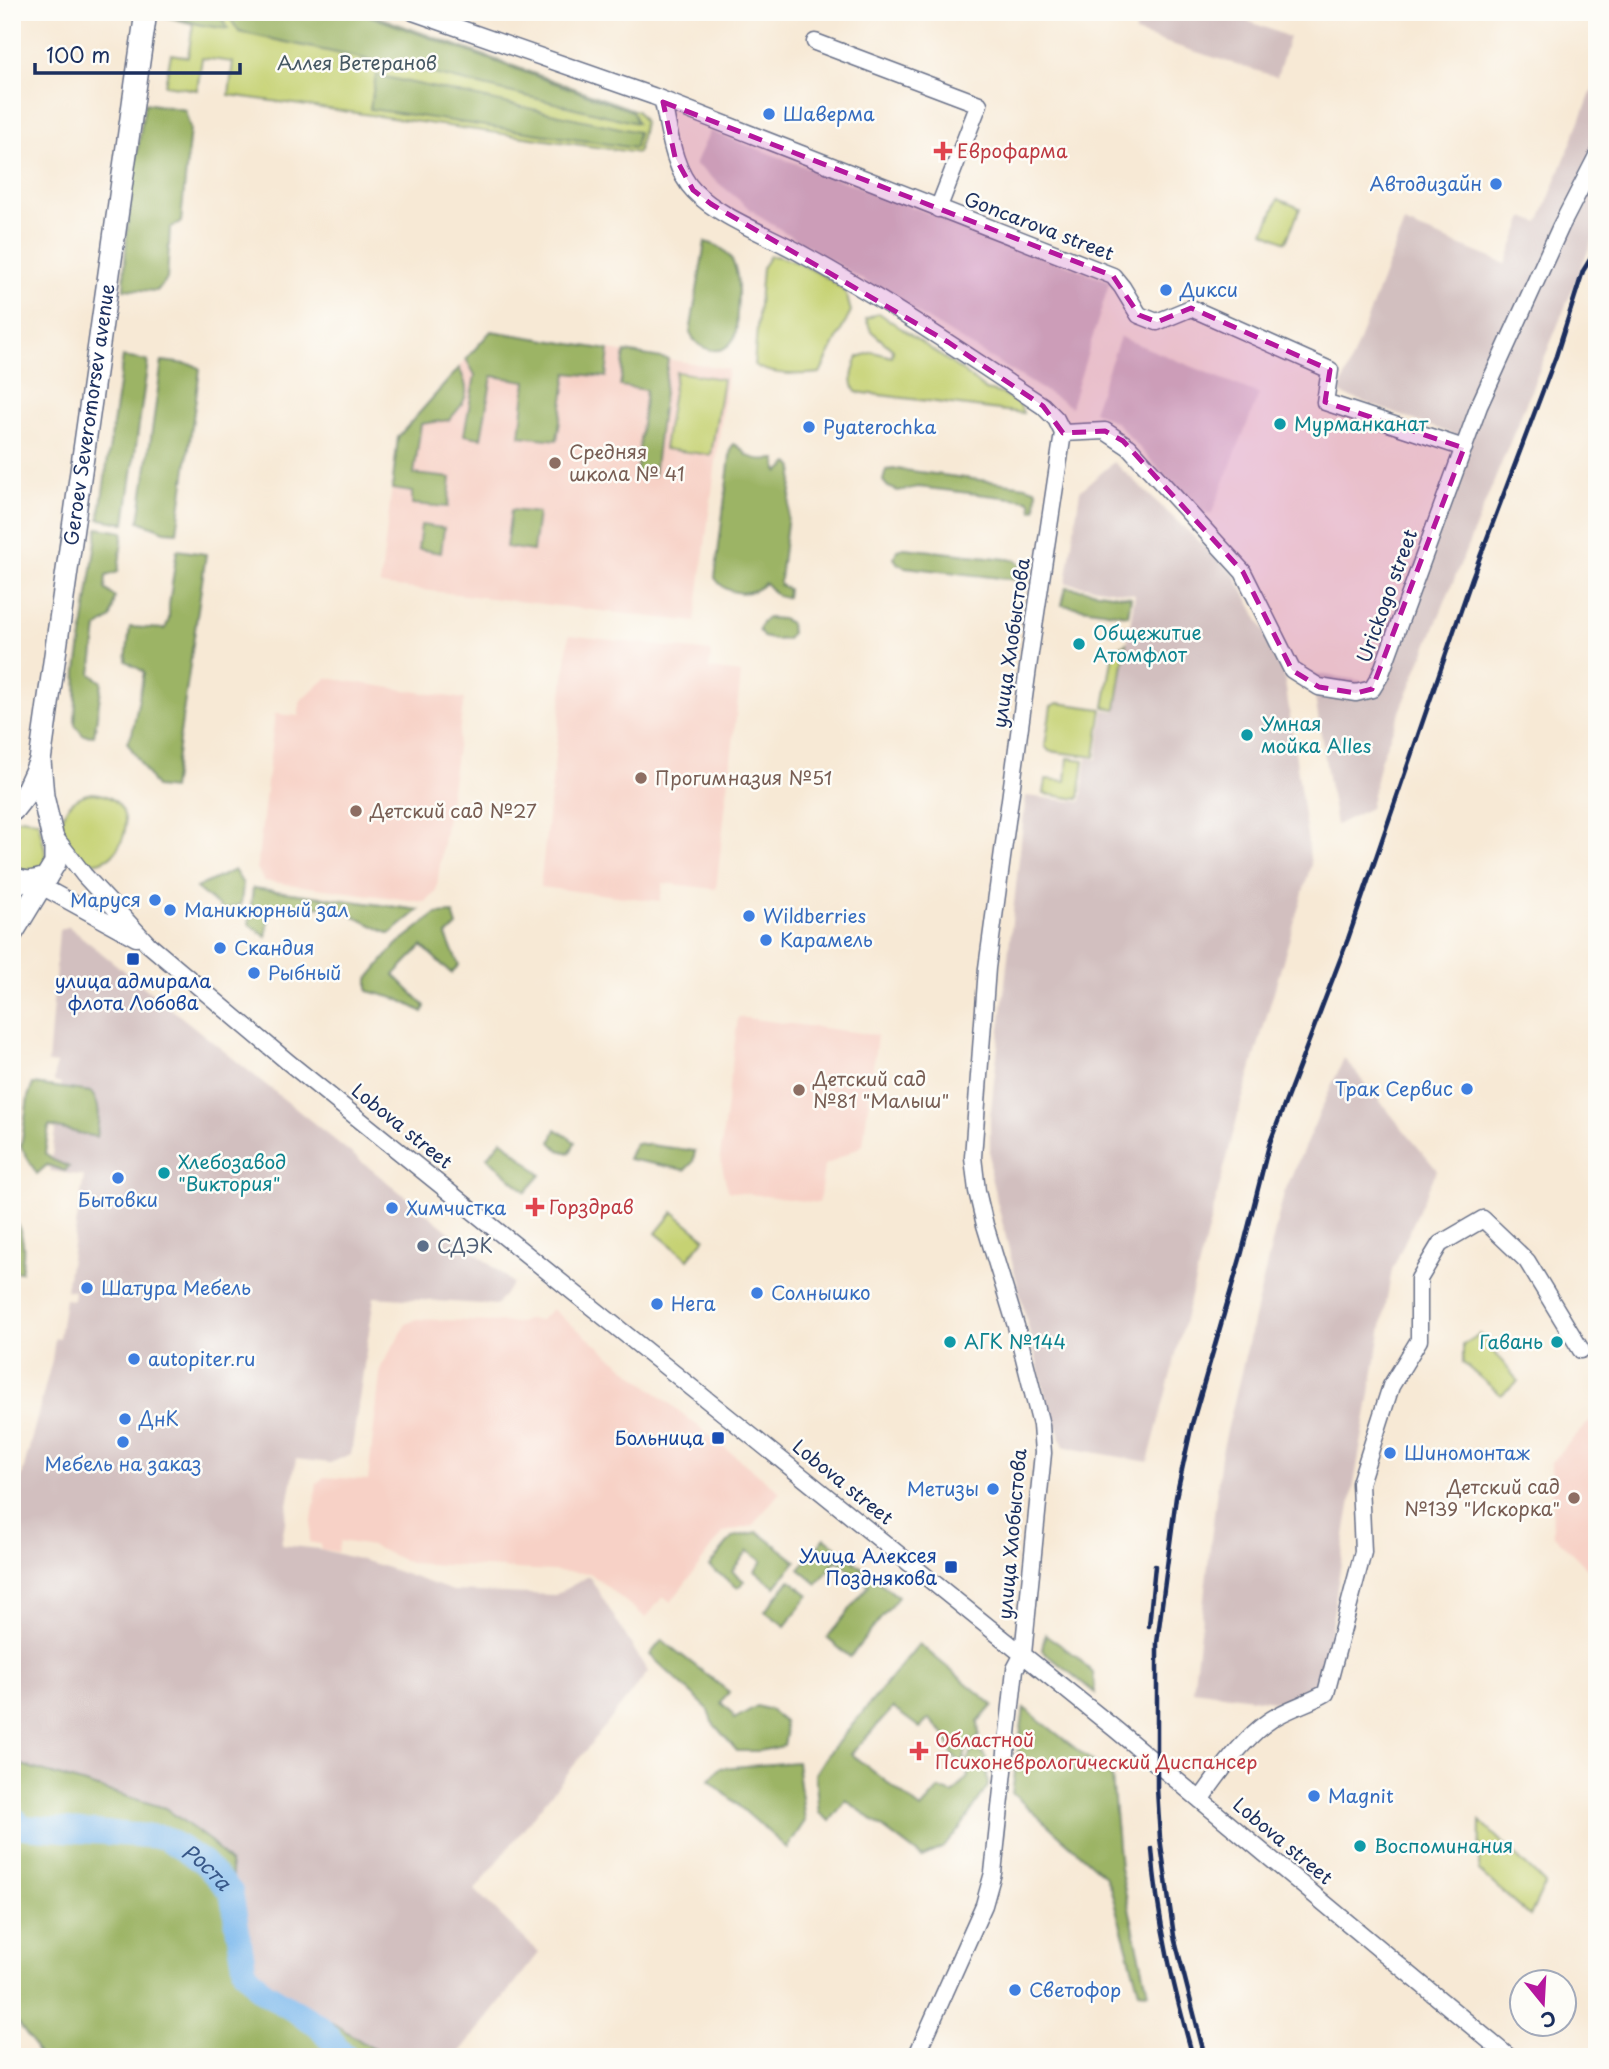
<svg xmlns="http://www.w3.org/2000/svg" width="1609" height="2069" viewBox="0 0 1609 2069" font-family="'Playpen Sans',sans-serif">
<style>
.built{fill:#f7d1c6}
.industrial{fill:#d2bfbf}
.green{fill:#c6d273;stroke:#708068;stroke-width:2}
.forest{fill:#9cb465;stroke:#5c7262;stroke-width:2}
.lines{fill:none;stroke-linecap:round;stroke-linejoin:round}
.river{stroke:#7ab8ed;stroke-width:24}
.minor-casing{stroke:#687088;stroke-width:19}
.major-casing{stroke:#687088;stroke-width:24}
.minor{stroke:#fff;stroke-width:16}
.major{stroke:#fff;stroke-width:21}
.rail{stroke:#1b2f5e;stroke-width:4.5}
.marked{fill:#b5179e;fill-opacity:0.2;stroke:#b5179e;stroke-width:5;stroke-dasharray:14 9;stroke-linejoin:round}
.shop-dot{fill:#3f7fe0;stroke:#fdfcf7;stroke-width:2.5}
.health-dot{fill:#e0444e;stroke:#fdfcf7;stroke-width:2.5}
.culture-dot{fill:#0f9aa8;stroke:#fdfcf7;stroke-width:2.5}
.education-dot{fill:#8d6e63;stroke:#fdfcf7;stroke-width:2.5}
.transit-dot{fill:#1a4fb4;stroke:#fdfcf7;stroke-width:2.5}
.service-dot{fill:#5c6f8a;stroke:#fdfcf7;stroke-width:2.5}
.labels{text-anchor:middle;stroke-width:5;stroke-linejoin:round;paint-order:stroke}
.park-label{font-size:19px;fill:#465863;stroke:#fdfcf7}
.shop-label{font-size:19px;fill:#366cbe;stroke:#fdfcf7;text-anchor:start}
.health-label{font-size:19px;fill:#be3a42;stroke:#fdfcf7;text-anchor:start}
.street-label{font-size:19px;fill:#1b2f5e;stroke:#fdfcf7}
.culture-label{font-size:19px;fill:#0d838f;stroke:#fdfcf7;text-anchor:start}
.education-label{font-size:19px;fill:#785e54;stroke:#fdfcf7;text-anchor:start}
.transit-label{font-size:19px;fill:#164399;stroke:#fdfcf7;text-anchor:end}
.service-label{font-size:19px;fill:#4e5e75;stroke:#fdfcf7;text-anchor:start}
.water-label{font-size:21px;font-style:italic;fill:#385889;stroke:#fdfcf7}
</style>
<rect width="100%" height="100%" fill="#fdfcf7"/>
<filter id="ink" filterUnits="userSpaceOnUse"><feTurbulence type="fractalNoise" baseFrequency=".0143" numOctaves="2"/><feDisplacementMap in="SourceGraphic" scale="14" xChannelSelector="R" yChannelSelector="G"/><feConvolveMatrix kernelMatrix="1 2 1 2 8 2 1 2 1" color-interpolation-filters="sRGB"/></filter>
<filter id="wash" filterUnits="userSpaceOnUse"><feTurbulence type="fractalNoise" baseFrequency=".00686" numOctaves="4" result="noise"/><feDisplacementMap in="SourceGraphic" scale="28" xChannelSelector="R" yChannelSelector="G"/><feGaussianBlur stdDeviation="1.57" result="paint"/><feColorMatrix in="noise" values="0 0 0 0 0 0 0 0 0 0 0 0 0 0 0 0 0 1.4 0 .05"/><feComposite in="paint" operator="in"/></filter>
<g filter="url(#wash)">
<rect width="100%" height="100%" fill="#f7e9d5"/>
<path class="built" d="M491 331 728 369 695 622 380 585 398 437Z
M569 635 711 652 709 669 741 673 716 889 663 883 660 901 540 887Z
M327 678 464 699 436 892 425 902 264 881 257 868 275 714 298 716 301 700Z
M738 1017 877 1035 863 1145 824 1166 819 1203 728 1191 720 1157Z
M552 1309 780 1492 752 1526 724 1532 671 1602 663 1596 646 1618 590 1573 410 1563 372 1546 340 1541 337 1552 321 1549 320 1544 309 1542 317 1483 324 1477 368 1480 381 1367 406 1324 417 1319 519 1323 528 1319 539 1321Z
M1597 1413V1578L1553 1534 1551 1462Z"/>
<path class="industrial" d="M1142 12H1225L1289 37 1277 77 1135 33Z
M1597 78V229L1380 761 1370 808 1336 825 1311 673 1370 682 1463 438 1339 393 1404 223 1506 264 1524 217 1539 223Z
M710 131 1110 281 1071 407 760 217 695 164Z
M1120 337 1259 394 1211 515 1192 506 1117 423 1093 411Z
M1114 462 1235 575 1271 644 1284 674 1311 865 1239 1111 1148 1462 1064 1447 1046 1399 990 1173V1118L1026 796 1081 802 1087 758 1097 759 1104 710 1116 711 1135 594 1066 583 1080 491Z
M68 926 513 1283 497 1305 374 1297 351 1454 330 1463 296 1459 281 1545 320 1549 376 1564 453 1591 555 1595 589 1576 648 1672 475 1890 539 1953 456 2057H386L250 1971 245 1943 165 1808 12 1762V1499H16L52 1360 55 1338H59L65 1299 73 1300 74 1291 66 1290 84 1176 50 1171 61 1084 54 1082 56 1064 48 1063 59 931Z
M1344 1058 1437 1170 1392 1270 1347 1523 1322 1687 1281 1702 1193 1690 1221 1456 1284 1193Z"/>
<path class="green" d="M156 12H365L637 111 644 122 638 153 229 95 233 62 202 58 197 90 165 85 171 54 188 57 193 24 156 14Z
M1278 199 1300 208 1286 242 1264 232Z
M770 256C787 255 836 279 846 294 848 298 849 306 851 311L820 373C800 375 772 376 754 365L762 268Z
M879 313 964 372 986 390 1003 394 1020 405 1023 413 856 392C849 381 853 369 858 357L873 352 892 357 893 350 871 331 866 319Z
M676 372 723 379 711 455 664 449Z
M1126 643 1116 709 1104 707 1113 654 1117 648Z
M1058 703 1102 709 1095 757 1049 751 1045 746 1051 706Z
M1068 758 1084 760 1079 799 1044 794 1046 779 1066 781Z
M93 793C160 800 108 902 68 845 52 821 68 796 93 793Z
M22 818 38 821 48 862 32 876 12 868V821Z
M673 1212 705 1238 688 1259 656 1233Z
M1480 1334 1518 1381 1501 1395 1463 1363V1345Z
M1480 1821 1545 1884 1530 1916 1479 1871Z"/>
<path class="forest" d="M159 12H218L228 29 201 25Z
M226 12H359L632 111 637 123 434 74 239 32Z
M376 75 638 132 635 148 370 109Z
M145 103 185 110 190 128 181 222 170 228 167 279 157 291 124 289C125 226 135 165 145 103Z
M705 242C742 249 739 285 737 313 736 322 738 334 733 340 721 358 698 350 690 333Z
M491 331 609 350 606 377 567 373 557 440 520 436 526 381 492 376 481 438 464 435 475 375 466 359Z
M625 352 668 359 654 476 636 474 646 390 620 386Z
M123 357 148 361 125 523 99 519Z
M162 361 194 365 200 369 177 532 165 531 139 521Z
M459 368C472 393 467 400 449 420L421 424 414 474 451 478 448 507 412 504V492L392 489 398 437Z
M734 444C741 447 742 450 747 455 755 461 767 460 776 459L777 470 779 472 789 463 794 467 780 579V585L788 589 787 597C774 599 773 589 765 583 750 598 726 595 715 578L731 448Z
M896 469 1026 486 1037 490 1036 509 1032 510 1031 502 1028 500 918 487 898 491 888 487 883 481 886 470Z
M511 510 538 513 533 551 506 547Z
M421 525 444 528 441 553 418 549Z
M98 528 123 532 118 572 106 576 105 589 115 597 111 618 97 628 91 674 102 682 94 736 83 735 75 725 77 670Z
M904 548 1016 560 1021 566V576L1017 580 905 567 898 564 894 558 897 550Z
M177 550 206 554 172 789 156 787 127 742 132 734 144 672 126 661 130 627 165 629 169 619V605Z
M1066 587 1131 597 1128 615 1062 605Z
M768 618 782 619 790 623 791 634 787 639 775 640 763 637 759 630 762 622Z
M234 870 243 884 241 904 223 910 196 888Z
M253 888 419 910 390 934 333 906 279 907 269 917 266 937 249 924Z
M453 913 457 926 446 936 459 965 451 973 422 946 394 975 425 1006 423 1012 398 999 368 991V979L396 945 436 914Z
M33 1084 91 1092C102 1107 99 1119 96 1137L49 1126 45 1153 53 1160 69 1167 65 1171 47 1165 37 1174 21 1147 28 1097Z
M556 1129 575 1142 570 1153 559 1150 551 1142Z
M502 1140 541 1175 526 1192 487 1157Z
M635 1143 695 1151 693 1162 685 1170 628 1159Z
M12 1215C25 1234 25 1250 21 1272H12Z
M758 1532 796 1561 775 1587 755 1571 762 1561 748 1551 732 1571 744 1581 738 1588 709 1566 733 1537Z
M825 1538 898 1597 850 1657 827 1638 869 1585 837 1560 817 1584 799 1569Z
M790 1580 809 1595 785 1626 765 1611Z
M1045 1634 1077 1657 1093 1673 1095 1693 1042 1650Z
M662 1640 729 1692 721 1703 732 1712 734 1719 757 1706 770 1710 784 1721 786 1735 784 1746 759 1751H737L712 1722 707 1708 650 1655Z
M919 1644 993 1705 978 1722 979 1736 966 1750 963 1765 952 1754 946 1736 929 1719 920 1728 893 1708 851 1754 921 1809 939 1789 953 1794 968 1777C966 1763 967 1755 977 1745L986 1758 988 1786 960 1828 944 1847 922 1857 846 1800 830 1821 819 1813 815 1774 825 1758Z
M1024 1708 1112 1777 1120 1868 1148 1992 1139 1991 1110 1887 1105 1876 1012 1793Z
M12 1762 165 1808 210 1841 230 1863 250 1971 386 2057H39L31 2041 12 2015Z
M797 1762 805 1821 787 1848 709 1780 720 1768Z"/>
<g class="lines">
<path class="river" id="s1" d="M12 1817 24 1827 163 1837 203 1862 231 1892 245 1971 262 1991 318 2025 346 2057"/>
</g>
</g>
<g filter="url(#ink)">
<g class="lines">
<defs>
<path id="minor" d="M413 12 653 96 1113 276 1122 287 1139 315 1157 322 1191 308 1330 370 1325 402 1464 448
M815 42 979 104 938 209
M663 102C669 129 673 170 694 191 719 217 768 235 800 253 884 299 964 353 1043 406L1056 419 1063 433 1030 653 987 968 973 1157 977 1191 985 1225 1016 1326 1041 1425 1043 1453 1023 1654 1015 1669 993 1873 984 1905 916 2057
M1063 433 1105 431 1129 447 1243 572 1292 670 1319 687 1356 693 1372 689 1380 676 1479 406 1561 226 1597 156
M54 836 84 875 148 944 288 1062 1115 1729 1509 2057
M34 882 136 938
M1200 1800C1219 1773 1245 1736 1272 1719 1289 1708 1309 1703 1326 1693L1363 1552 1360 1483 1391 1386 1419 1340V1279L1440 1244 1483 1219 1527 1261 1581 1350"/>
<g id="major">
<path d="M13 810 24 796 39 763"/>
<path d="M12 877C25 884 34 882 46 878"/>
<path id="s2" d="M13 932 55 863V848L43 796 40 761 146 12"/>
</g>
</defs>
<use href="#minor" class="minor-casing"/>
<use href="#major" class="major-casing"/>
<use href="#minor" class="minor"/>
<use href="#major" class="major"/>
<path class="rail" d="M1149 1626 1155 1566
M1152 1849C1157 1920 1174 1989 1193 2057
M1205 2057 1174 1936 1160 1838 1157 1788V1643L1176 1497 1192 1424 1242 1252 1269 1145 1348 939 1472 578 1556 356 1583 271 1597 248"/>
</g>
</g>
<path class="marked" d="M663 102 1113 276 1139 315 1157 322 1191 308 1243 331 1330 370 1325 402 1464 448 1372 689 1356 693 1319 687 1292 670 1243 572 1123 441 1105 431 1063 433 1043 406 948 342 711 204 693 190 675 157Z"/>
<g class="shop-dot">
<circle cx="769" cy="114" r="7"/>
<circle cx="1496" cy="184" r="7"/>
<circle cx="1166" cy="290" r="7"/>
<circle cx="809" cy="427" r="7"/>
<circle cx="155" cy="900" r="7"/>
<circle cx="170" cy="910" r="7"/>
<circle cx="749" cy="916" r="7"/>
<circle cx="766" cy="940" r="7"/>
<circle cx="220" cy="948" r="7"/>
<circle cx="254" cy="973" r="7"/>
<circle cx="1467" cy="1089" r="7"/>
<circle cx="118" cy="1178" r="7"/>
<circle cx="392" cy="1208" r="7"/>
<circle cx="87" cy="1288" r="7"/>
<circle cx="757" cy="1293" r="7"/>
<circle cx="657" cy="1304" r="7"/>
<circle cx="134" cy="1359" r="7"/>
<circle cx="125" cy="1419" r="7"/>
<circle cx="123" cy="1442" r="7"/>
<circle cx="1390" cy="1453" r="7"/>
<circle cx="993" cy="1489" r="7"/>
<circle cx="1314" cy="1796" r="7"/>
<circle cx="1015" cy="1990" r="7"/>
</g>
<g class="health-dot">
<path d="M939.5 140.5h7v7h7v7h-7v7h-7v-7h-7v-7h7z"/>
<path d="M531.5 1196.5h7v7h7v7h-7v7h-7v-7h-7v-7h7z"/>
<path d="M915.5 1740.5h7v7h7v7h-7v7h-7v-7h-7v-7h7z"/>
</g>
<g class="culture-dot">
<circle cx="1280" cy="424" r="7"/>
<circle cx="1079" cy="644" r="7"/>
<circle cx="1247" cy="735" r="7"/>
<circle cx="164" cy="1173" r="7"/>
<circle cx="950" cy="1342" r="7"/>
<circle cx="1557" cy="1342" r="7"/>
<circle cx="1360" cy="1846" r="7"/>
</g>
<g class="education-dot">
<circle cx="555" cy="463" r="7"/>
<circle cx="641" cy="778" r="7"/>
<circle cx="356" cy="811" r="7"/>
<circle cx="799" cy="1090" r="7"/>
<circle cx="1574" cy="1498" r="7"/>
</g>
<g class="transit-dot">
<rect x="126" y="952" width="14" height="14" rx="3.5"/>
<rect x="711" y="1431" width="14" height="14" rx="3.5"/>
<rect x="944" y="1560" width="14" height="14" rx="3.5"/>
</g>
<circle class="service-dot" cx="423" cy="1246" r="7"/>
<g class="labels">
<g class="park-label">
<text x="357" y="70">Аллея Ветеранов</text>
</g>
<g class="shop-label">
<text x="783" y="121">Шаверма</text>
<text x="1482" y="191" text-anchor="end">Автодизайн</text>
<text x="1180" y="297">Дикси</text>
<text x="823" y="434">Pyaterochka</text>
<text x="141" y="907" text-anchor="end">Маруся</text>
<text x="184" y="917">Маникюрный зал</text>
<text x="763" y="923">Wildberries</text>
<text x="780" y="947">Карамель</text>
<text x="234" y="955">Скандия</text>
<text x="268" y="980">Рыбный</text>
<text x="1453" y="1096" text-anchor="end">Трак Сервис</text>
<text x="118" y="1207" text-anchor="middle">Бытовки</text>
<text x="406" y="1215">Химчистка</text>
<text x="101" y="1295">Шатура Мебель</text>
<text x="771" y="1300">Солнышко</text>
<text x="671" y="1311">Нега</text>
<text x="148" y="1366">autopiter.ru</text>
<text x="139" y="1426">ДнК</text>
<text x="1404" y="1460">Шиномонтаж</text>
<text x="123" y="1471" text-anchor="middle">Мебель на заказ</text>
<text x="979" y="1496" text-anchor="end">Метизы</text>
<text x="1328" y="1803">Magnit</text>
<text x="1029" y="1997">Светофор</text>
</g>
<g class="health-label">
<text x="957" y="158">Еврофарма</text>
<text x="549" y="1214">Горздрав</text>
<text x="935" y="1747">Областной<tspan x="935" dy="22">Психоневрологический Диспансер</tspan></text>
</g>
<g class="street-label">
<text transform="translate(1039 226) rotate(21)" y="7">Goncarova street</text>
<text dy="7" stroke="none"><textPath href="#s2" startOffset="534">Geroev Severomorsev avenue</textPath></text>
<text transform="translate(1387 596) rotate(-70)" y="7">Urickogo street</text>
<text transform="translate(1011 643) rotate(-82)" y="7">улица Хлобыстова</text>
<text transform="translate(402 1126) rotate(39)" y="7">Lobova street</text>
<text transform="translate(843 1482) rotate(39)" y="7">Lobova street</text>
<text transform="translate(1012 1534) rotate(-85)" y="7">улица Хлобыстова</text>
<text transform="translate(1283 1841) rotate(40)" y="7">Lobova street</text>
</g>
<g class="culture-label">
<text x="1294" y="431">Мурманканат</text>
<text x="1093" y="640">Общежитие<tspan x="1093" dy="22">Атомфлот</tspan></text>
<text x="1261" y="731">Умная<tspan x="1261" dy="22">мойка Alles</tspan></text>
<text x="178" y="1169">Хлебозавод<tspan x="178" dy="22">"Виктория"</tspan></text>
<text x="964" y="1349">АГК №144</text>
<text x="1543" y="1349" text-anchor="end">Гавань</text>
<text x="1374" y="1853">Воспоминания</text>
</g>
<g class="education-label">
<text x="569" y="459">Средняя<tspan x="569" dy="22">школа № 41</tspan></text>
<text x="655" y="785">Прогимназия №51</text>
<text x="370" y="818">Детский сад №27</text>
<text x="813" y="1086">Детский сад<tspan x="813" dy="22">№81 "Малыш"</tspan></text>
<text x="1560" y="1494" text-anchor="end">Детский сад<tspan x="1560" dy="22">№139 "Искорка"</tspan></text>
</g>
<g class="transit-label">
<text x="133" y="988" text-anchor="middle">улица адмирала<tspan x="133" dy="22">флота Лобова</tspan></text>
<text x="704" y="1445">Больница</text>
<text x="937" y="1563">Улица Алексея<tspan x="937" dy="22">Позднякова</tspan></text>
</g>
<g class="service-label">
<text x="437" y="1253">СДЭК</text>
</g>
<g class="water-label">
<text dy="7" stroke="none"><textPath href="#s1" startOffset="208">Роста</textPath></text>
</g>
</g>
<rect width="1609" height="2069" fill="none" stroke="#fdfcf7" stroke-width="42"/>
<g transform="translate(1543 2003) rotate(162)"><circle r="33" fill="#fdfcf7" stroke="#a3aaba" stroke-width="2"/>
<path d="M0-5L12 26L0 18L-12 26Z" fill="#b5179e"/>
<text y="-10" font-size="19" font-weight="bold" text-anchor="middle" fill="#1b2f5e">С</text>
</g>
<path d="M35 63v10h205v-10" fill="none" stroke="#1b2f5e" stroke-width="3.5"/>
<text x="46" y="63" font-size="21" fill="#1b2f5e" stroke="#fdfcf7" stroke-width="5" paint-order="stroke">100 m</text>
</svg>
